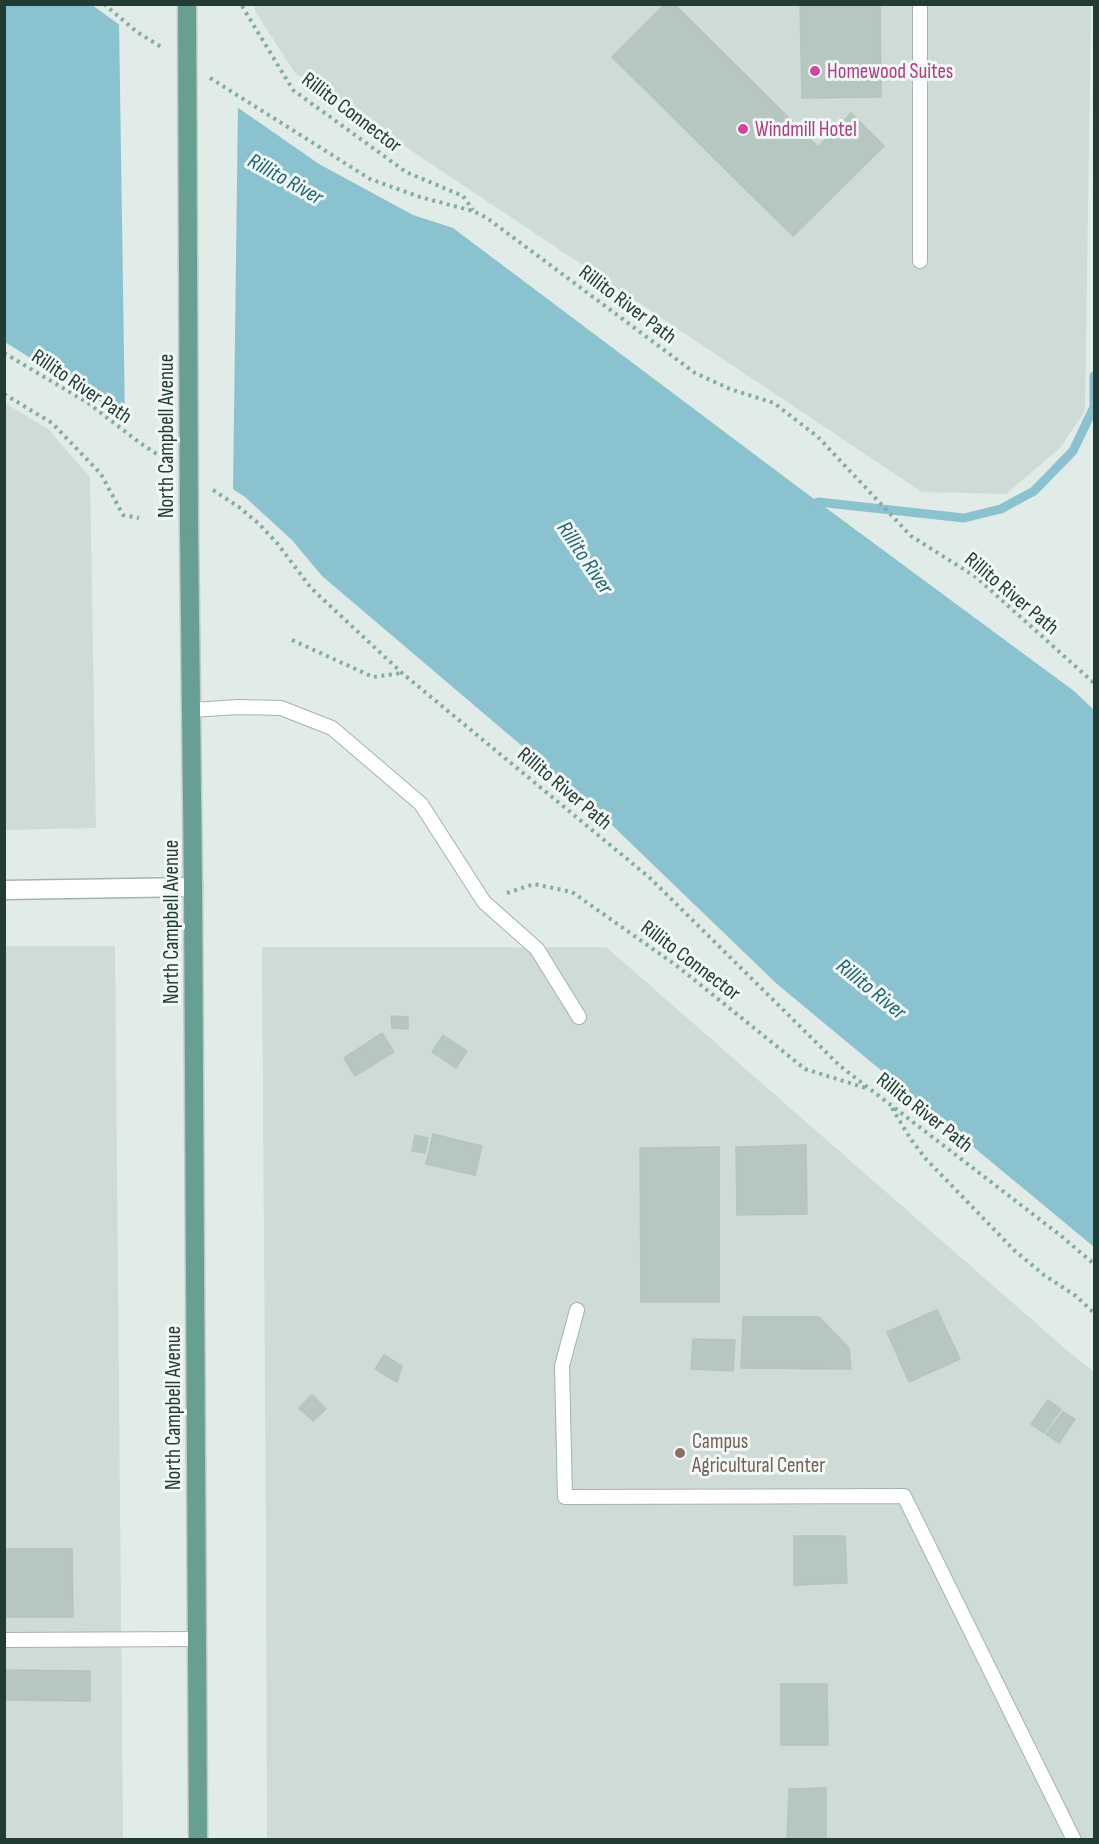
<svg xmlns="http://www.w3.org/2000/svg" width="1099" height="1844" viewBox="0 0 1099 1844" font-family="'Sofia Sans Condensed',sans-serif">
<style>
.built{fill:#cfdbd6}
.water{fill:#8ac3cf}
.pier{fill:#e1ebe7}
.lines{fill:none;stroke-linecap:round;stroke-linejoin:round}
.stream{stroke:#8ac3cf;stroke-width:9}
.building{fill:#b6c6c0;stroke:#b4c5be;stroke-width:1.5}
.service-casing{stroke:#a4b3ae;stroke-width:16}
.minor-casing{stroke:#a4b3ae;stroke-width:21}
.primary-casing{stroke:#c1c8c6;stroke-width:21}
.path{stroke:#82aea1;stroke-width:4;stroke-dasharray:3 4.5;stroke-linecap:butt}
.service{stroke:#fff;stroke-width:14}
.minor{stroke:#fff;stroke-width:18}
.primary{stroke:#67a092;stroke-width:18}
.primary-bridge-casing{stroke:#c1c8c6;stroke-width:21;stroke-linecap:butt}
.primary-bridge{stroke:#67a092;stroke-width:18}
.hotel-dot{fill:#d1479c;stroke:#f1f8f5;stroke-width:2}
.education-dot{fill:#8d6e63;stroke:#f1f8f5;stroke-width:2}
.labels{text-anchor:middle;stroke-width:6;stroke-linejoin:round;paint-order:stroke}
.hotel-label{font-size:21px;fill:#b23c85;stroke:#f1f8f5;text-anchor:start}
.street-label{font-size:21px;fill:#223b35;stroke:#f1f8f5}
.education-label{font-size:21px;fill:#785e54;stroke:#f1f8f5;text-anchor:start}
.water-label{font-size:22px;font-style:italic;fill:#1e6676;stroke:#f1f8f5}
</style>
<rect width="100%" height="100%" fill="#e1ebe7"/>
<path class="built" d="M255 5H1091L1085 411 1060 448 1006 494 922 492 295 73 255 11Z
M5 403 48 429 90 477 96 828 5 830Z
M4 946H115L123 1839H5Z
M262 947H606L1063 1347 1094 1372V1839H267L266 1534Z"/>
<path class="water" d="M4 5H92L139 39 319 164 413 215 453 228 818 502 1074 691 1094 710V1247L777 984 588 802 322 576 292 540 245 497 97 400 5 342Z"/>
<path class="pier" d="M119 21 238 104 233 493 125 422Z"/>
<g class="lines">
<path class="stream" d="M807 507 818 502 964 518 1001 509 1034 491 1073 451 1094 407V376"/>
</g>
<path class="building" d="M665 4H674L818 147 851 113 884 146 793 236 612 57Z
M800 4H880L881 97 802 98Z
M391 1016 408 1017V1029L392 1028Z
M382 1033 394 1052 355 1076 344 1058Z
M443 1035 467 1051 456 1068 432 1052Z
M433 1134 482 1146 475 1175 426 1164Z
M415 1135 428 1138 425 1153 412 1151Z
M806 1145 807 1214 737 1215 736 1147Z
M719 1147V1302H641L640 1148Z
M937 1310 960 1359 909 1382 887 1332Z
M743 1317H819L849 1348 851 1369 741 1368Z
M693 1339 735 1340 733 1371 691 1369Z
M384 1355 402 1366 397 1382 375 1369Z
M312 1395 326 1409 313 1421 299 1408Z
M1048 1400 1061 1409 1044 1433 1031 1424Z
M1063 1412 1075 1419 1059 1443 1046 1434Z
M794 1536H845L847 1583 794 1585Z
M4 1549H72L73 1617H4Z
M4 1670 90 1671V1701L4 1700Z
M781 1684H827L828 1745H781Z
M826 1788V1840H787L789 1789Z"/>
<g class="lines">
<defs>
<path id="service" d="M920 4V261
M192 710 238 707 281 708 332 728 421 804 484 902 537 949 579 1017
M577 1310 562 1366 565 1497 904 1496 1074 1840
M4 1640 197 1639"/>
<path id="minor" d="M4 890 193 887"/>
<path id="primary" d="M189 526 193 887 198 1840"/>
</defs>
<use href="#service" class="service-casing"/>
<use href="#minor" class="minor-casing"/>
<use href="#primary" class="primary-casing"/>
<path class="path" d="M104 4 137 32 163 48
M242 6 293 90 406 172 463 196 473 210
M210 78 370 179 420 197 473 211 487 218 695 373 730 389 774 403 818 437 911 536 976 577 1094 683
M4 353 88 403 140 443 166 460
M4 394 52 423 101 474 123 515 139 518
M213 490 239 507 259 524 277 543 311 588 402 673 650 878 840 1066 1060 1235 1094 1264
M292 640 373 677 402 673
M507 893 534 884 572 892 677 966 805 1069 869 1089
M892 1108 910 1138 925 1158 1014 1250 1044 1275 1076 1296 1094 1313"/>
<use href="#service" class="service"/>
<use href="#minor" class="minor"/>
<use href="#primary" class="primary"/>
<defs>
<path id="primary-bridge" d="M187 4 189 526"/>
</defs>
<use href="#primary-bridge" class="primary-bridge-casing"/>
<use href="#primary-bridge" class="primary-bridge"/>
</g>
<g class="hotel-dot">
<circle cx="815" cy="71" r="6"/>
<circle cx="743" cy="129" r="6"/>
</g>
<circle class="education-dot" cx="680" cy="1453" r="6"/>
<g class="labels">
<g class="hotel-label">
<text x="827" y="78">Homewood Suites</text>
<text x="755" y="136">Windmill Hotel</text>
</g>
<g class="street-label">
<text transform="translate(352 112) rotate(37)" y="7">Rillito Connector</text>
<text transform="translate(628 304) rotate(37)" y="7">Rillito River Path</text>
<text transform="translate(82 386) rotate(34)" y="7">Rillito River Path</text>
<text transform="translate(166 436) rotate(-90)" y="7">North Campbell Avenue</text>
<text transform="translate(1012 593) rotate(40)" y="7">Rillito River Path</text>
<text transform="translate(565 788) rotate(40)" y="7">Rillito River Path</text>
<text transform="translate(171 922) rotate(-90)" y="7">North Campbell Avenue</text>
<text transform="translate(691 960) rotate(37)" y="7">Rillito Connector</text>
<text transform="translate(925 1112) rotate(38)" y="7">Rillito River Path</text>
<text transform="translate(173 1408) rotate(-90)" y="7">North Campbell Avenue</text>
</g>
<g class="education-label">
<text x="692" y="1448">Campus<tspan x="692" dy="24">Agricultural Center</tspan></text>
</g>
<g class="water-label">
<text transform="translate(286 178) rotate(29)" y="8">Rillito River</text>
<text transform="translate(586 557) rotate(56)" y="8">Rillito River</text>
<text transform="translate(872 988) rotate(39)" y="8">Rillito River</text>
</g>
</g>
<rect width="1099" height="1844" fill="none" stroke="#223b35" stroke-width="12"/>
</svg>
